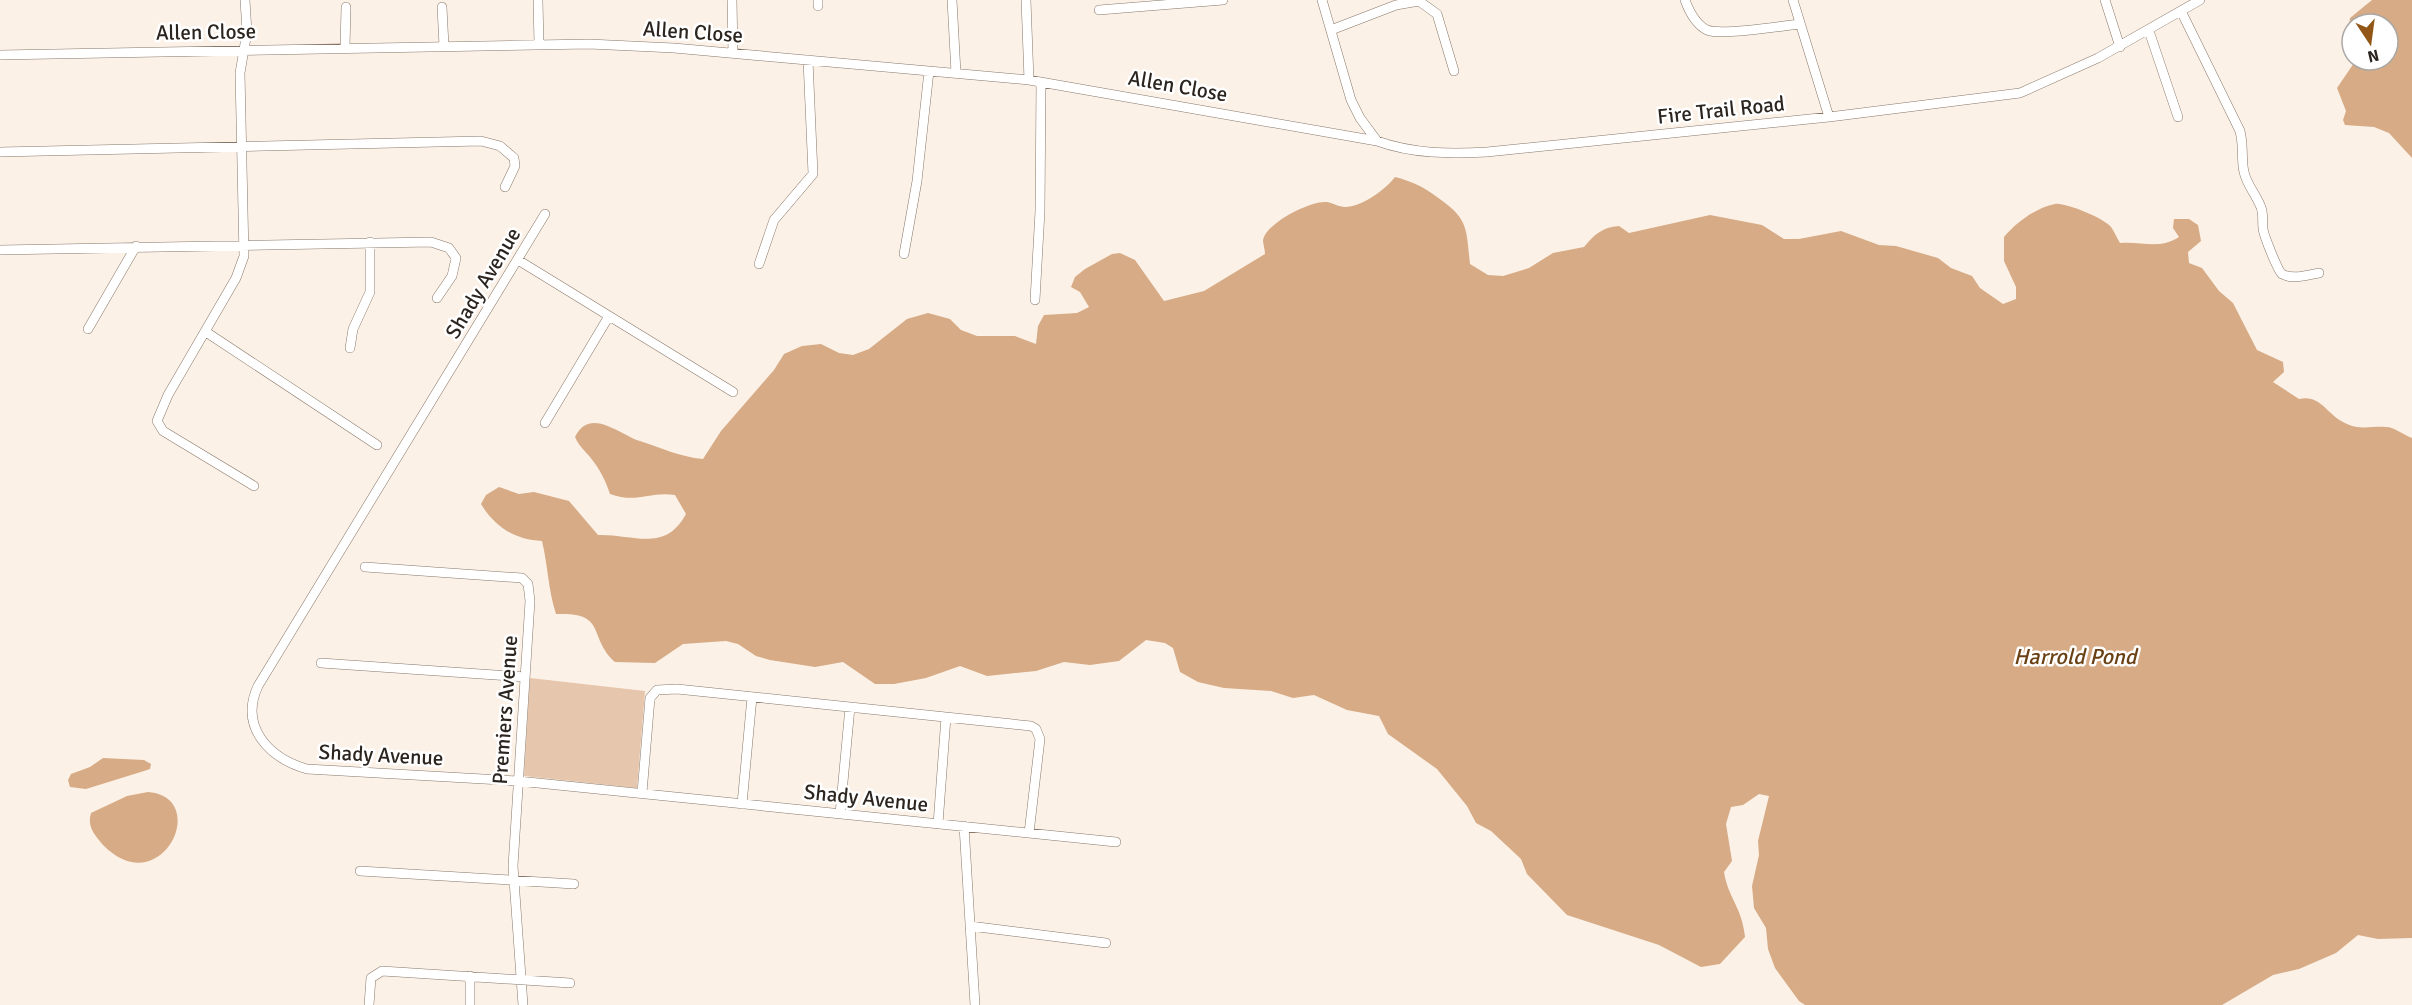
<svg xmlns="http://www.w3.org/2000/svg" width="2412" height="1005" viewBox="0 0 2412 1005" font-family="Signika,sans-serif">
<style>
.green{fill:#e6c6ac}
.water{fill:#d6ab85}
.lines{fill:none;stroke-linecap:round;stroke-linejoin:round}
.minor-casing{stroke:#887769;stroke-width:10}
.minor{stroke:#fff;stroke-width:9}
.labels{text-anchor:middle;stroke-width:5;stroke-linejoin:round;paint-order:stroke}
.street-label{font-size:21px;fill:#2c251f;stroke:#fff}
.water-label{font-size:22px;font-style:italic;fill:#6a4015;stroke:#fff}
</style>
<rect width="100%" height="100%" fill="#fcf1e7"/>
<path class="green" d="M530 678 645 691 637 788 524 776Z"/>
<path class="water" d="M2372 0H2412V158L2389 133 2374 127 2345 125 2343 120 2346 111 2337 88 2356 60H2388V24H2352V55L2347 44 2350 18Z
M1395 177C1411 181 1424 187 1437 197 1469 219 1466 228 1470 264L1488 275 1503 276 1529 268 1553 253 1584 247C1594 235 1602 227 1619 226L1629 233 1710 215 1762 225 1784 239H1799L1841 231 1879 245 1896 246 1938 258 1951 268 1972 276 1980 288 2003 304 2016 299V287L2004 261V237C2016 223 2035 208 2055 204 2064 202 2104 218 2111 227 2114 231 2117 238 2120 243 2142 241 2159 250 2179 237L2173 228 2174 219H2189L2198 225 2201 241 2188 252 2189 263 2202 268 2219 291 2233 303 2257 350 2283 362 2284 372 2273 382 2299 399C2320 394 2327 414 2343 422 2359 431 2370 426 2386 427 2394 427 2404 435 2412 438V938L2378 939 2358 935 2336 953 2299 969 2273 975 2222 1005H1805L1799 1001 1775 968 1768 949 1766 928 1754 908 1752 886 1759 855 1758 841 1769 796 1759 794 1743 805 1731 807 1726 824 1732 861 1724 872C1728 898 1742 907 1745 937L1720 964 1701 967 1659 945 1567 915 1527 874 1521 859 1491 831 1476 823 1467 806 1437 769 1388 734 1379 716 1347 710 1314 695 1293 698 1271 691 1224 688 1198 682 1180 672 1173 648 1165 643 1146 640 1119 661 1090 665 1064 662 1036 671 987 676 960 666 926 678 894 684H875L843 662 815 667 770 660 756 656 738 644 726 641 683 644 655 663 615 662C587 636 608 612 556 614 548 589 548 566 542 541 515 540 495 527 481 504L486 495 499 487 519 494 534 492 569 501 598 535C634 534 665 553 686 514L675 495C649 491 637 504 610 494 606 481 599 468 590 457 584 450 579 446 575 437 590 406 620 435 640 441 662 448 680 457 703 459L721 431 774 370 784 354 802 346 821 344 839 353 853 355 869 349 907 319 928 313 950 319 961 330 977 336H1015L1036 344 1038 326 1044 315 1077 313 1089 307 1080 292 1071 287 1075 277 1085 269 1112 254 1120 253 1135 260 1164 301 1204 291 1265 254C1265 250 1263 244 1263 240 1266 223 1311 200 1327 202 1333 203 1339 207 1345 207 1362 207 1386 189 1395 177Z
M103 758 144 760 151 764 150 769 144 771 86 789 70 787 68 780 71 774 90 767Z
M148 792C212 797 161 904 103 845 94 834 87 827 91 813L127 796Z"/>
<g class="lines">
<defs>
<path id="minor" d="M245 0 247 32 240 73 244 256 236 278 168 395 157 421 163 431 254 486
M732 0 733 53
M818 0V6
M952 0 956 73
M1026 0 1029 80
M1322 0 1351 100 1360 118 1377 141
M1685 0C1689 11 1695 24 1707 30 1722 36 1781 26 1800 24
M1793 0 1829 117
M2105 0 2120 47
M538 1 539 44
M442 7 444 46
M1099 10 1223 0
M2181 11 2240 131C2244 147 2241 159 2244 172 2247 185 2255 193 2260 205 2264 212 2262 220 2263 228 2263 234 2278 271 2282 274 2292 280 2309 275 2319 273
M1331 30 1396 5 1419 1 1437 14 1454 71
M2149 31 2178 117
M345 48 346 7
M0 55 589 44 674 48 1029 80 1377 141C1413 154 1450 154 1487 152L1829 117 2020 93 2098 58 2200 0
M0 152 481 141 500 146 514 158 515 166 505 187
M545 214 258 686C239 727 269 758 307 769L518 781 1116 842
M0 250 431 242 449 248 456 258 452 276 437 298
M904 254 917 181 929 71
M518 260 733 392
M759 264 774 220 813 174 808 60
M1035 300 1040 211 1041 82
M88 329 136 246
M206 332 377 445
M350 348 353 329 370 292V242
M545 423 609 316
M365 567 522 578 528 584 530 601 513 866 523 1005
M321 663 525 677
M642 793 650 698 657 690 677 689 1031 726 1036 729 1040 739 1029 833
M742 804 752 697
M840 814 850 707
M938 824 946 717
M964 826 975 1005
M360 871 574 884
M970 926 1106 943
M470 976V1005
M369 1005 371 978 382 971 570 983"/>
</defs>
<use href="#minor" class="minor-casing"/>
<use href="#minor" class="minor"/>
</g>
<g class="labels">
<g class="street-label">
<text transform="translate(206 32) rotate(-1)" y="7">Allen Close</text>
<text transform="translate(693 32) rotate(4)" y="7">Allen Close</text>
<text transform="translate(1178 86) rotate(10)" y="7">Allen Close</text>
<text transform="translate(1721 110) rotate(-6)" y="7">Fire Trail Road</text>
<text transform="translate(483 283) rotate(-59)" y="7">Shady Avenue</text>
<text transform="translate(505 710) rotate(-86)" y="7">Premiers Avenue</text>
<text transform="translate(381 755) rotate(3)" y="7">Shady Avenue</text>
<text transform="translate(866 798) rotate(6)" y="7">Shady Avenue</text>
</g>
<g class="water-label">
<text x="2075" y="664">Harrold Pond</text>
</g>
</g>
<g transform="translate(2370 42) rotate(167)"><circle r="28" fill="#ffffff" stroke="#aba8a5" stroke-width="1.5"/>
<path d="M0-4.5L10 22L0 15L-10 22Z" fill="#925716"/>
<text y="-9" font-size="16" font-weight="bold" text-anchor="middle" fill="#2c251f">N</text>
</g>
</svg>
